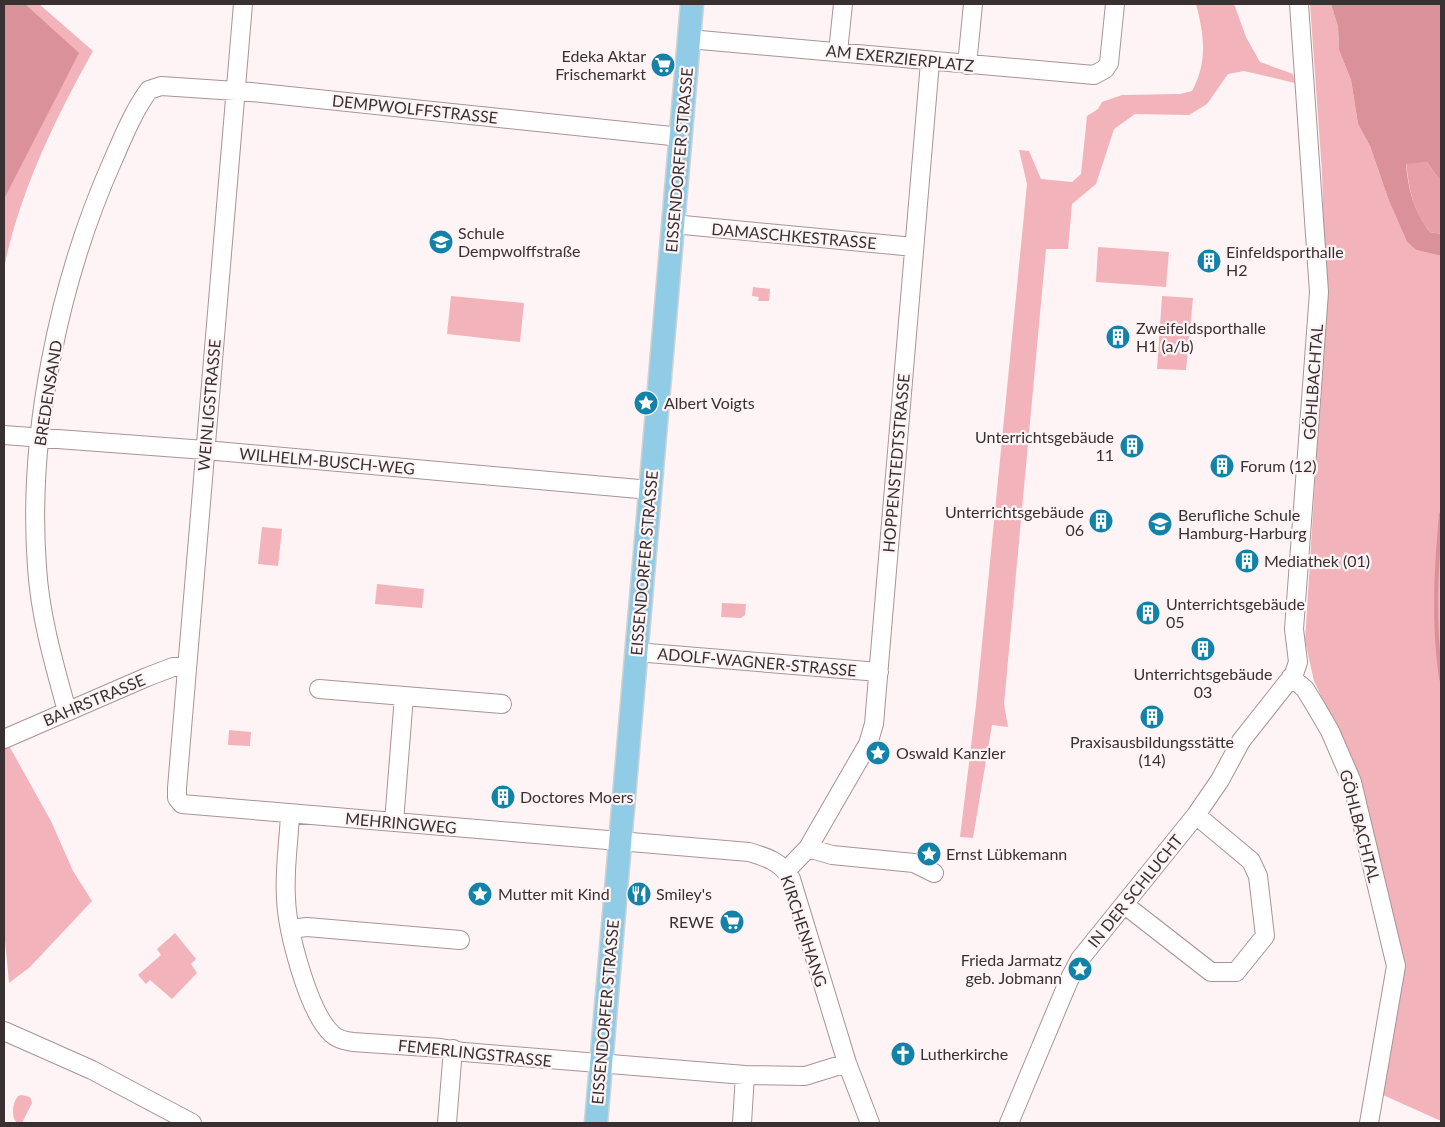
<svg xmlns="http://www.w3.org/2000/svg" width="1445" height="1127" viewBox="0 0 1445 1127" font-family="Lato,sans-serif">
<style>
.green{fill:#f2b3ba}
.forest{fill:#e99fa7}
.water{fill:#db919a}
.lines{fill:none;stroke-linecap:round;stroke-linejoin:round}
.stream{stroke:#db919a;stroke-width:4}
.minor-casing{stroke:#aa9395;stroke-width:20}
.major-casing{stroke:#d3d1d2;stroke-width:25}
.minor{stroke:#fff;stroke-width:18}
.major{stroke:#90cce5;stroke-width:22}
.labels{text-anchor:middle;stroke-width:4.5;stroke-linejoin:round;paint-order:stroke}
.poi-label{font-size:16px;fill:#393031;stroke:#fef4f5;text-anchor:start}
.street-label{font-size:16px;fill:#393031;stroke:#fef4f5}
</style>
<rect width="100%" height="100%" fill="#fef4f5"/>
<path class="green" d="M4 4H39L93 51C55 119 20 191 4 268Z
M1196 4H1234L1246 37 1260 62 1293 74 1295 83 1244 71 1228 74 1207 104 1189 115 1135 114 1114 129 1096 184 1072 204 1068 249H1046L1004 704 1008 727 992 725 973 838 960 837 976 705 1027 184 1019 150 1029 151 1041 179 1072 182 1081 174 1087 116 1098 109 1102 102 1122 95 1180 94 1192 91C1208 61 1204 35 1196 4Z
M1310 4H1331L1338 27 1339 50 1351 80 1358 124 1370 146 1389 201 1407 242 1416 250 1441 256V1121L1383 1095 1403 961 1362 783 1314 681 1305 641 1326 306 1322 172Z
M1098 247 1169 252 1166 287 1096 282Z
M753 287 770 289 769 301H758L759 297 752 296Z
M451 296 524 303 520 342 447 334Z
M1162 296 1193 298 1186 370 1157 369Z
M262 527 282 529 278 566 258 564Z
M377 584 424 589 422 608 375 604Z
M722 603 746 604 745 615 741 618 721 617Z
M229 730 251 732 250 746 228 745Z
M8 744 51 821 73 871 92 901 30 967 9 983 4 930V746Z
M175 933 196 959 191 964 197 973 172 999 150 980 146 984 138 975 161 955 157 949Z
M22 1095 30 1097 32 1103 22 1123H17C11 1117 12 1103 18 1096Z"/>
<path class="forest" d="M1427 162 1441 182V234L1430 232C1412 208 1410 193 1406 163Z"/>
<path class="water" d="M4 4H25L79 53 4 199Z
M1331 4H1441V182L1427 162 1406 164C1409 192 1413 209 1430 232L1441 234V256L1416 250 1407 242 1389 201 1370 146 1358 124 1351 80 1339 50 1338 27Z"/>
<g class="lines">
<path class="stream" d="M1441 514C1436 570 1433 622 1441 679"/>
<defs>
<path id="minor" d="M243 4 177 788V798L182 804 749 852C766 857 782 862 791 879L847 1063 870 1123
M689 39 1094 75 1105 69 1109 63 1115 4
M838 52 843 4
M967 65 973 4
M673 224 914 247
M4 435 205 450 650 490
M636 652 879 672
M1291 677 1305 689 1316 707 1330 731 1352 782 1396 966 1369 1123
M319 689 502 704
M67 711C54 664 40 616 37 567 27 435 59 281 113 160 123 137 134 110 149 90L161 86 251 92 681 137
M4 739 147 677 173 667H186
M290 813C289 842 284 869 286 898 287 930 308 1012 332 1034 337 1039 345 1041 353 1042L441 1048 464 1052 745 1075 805 1076 847 1063
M394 822 404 696
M808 848 832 855 914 863 934 873
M786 871 808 848 868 744 874 724 930 62
M1125 905 1211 972H1236L1265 936 1258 876 1251 861 1196 815
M290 929 307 927 460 940
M4 1031 92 1070 192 1123
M447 1123 453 1049
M742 1123 745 1075
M1009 1123 1069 980 1080 959 1196 815 1220 780 1241 741 1294 674 1298 662 1294 629 1319 292 1299 4"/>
<path id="major" d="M596 1123 692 4"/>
</defs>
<use href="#minor" class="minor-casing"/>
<use href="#major" class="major-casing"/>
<use href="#minor" class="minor"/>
<use href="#major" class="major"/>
</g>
<defs>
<symbol id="supermarket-disc" viewBox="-11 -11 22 22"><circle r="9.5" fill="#1282a9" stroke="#fef4f5"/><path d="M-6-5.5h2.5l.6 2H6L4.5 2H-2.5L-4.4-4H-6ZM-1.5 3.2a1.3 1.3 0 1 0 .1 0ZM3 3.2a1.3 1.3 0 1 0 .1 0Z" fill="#fff"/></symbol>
<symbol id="school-disc" viewBox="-11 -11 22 22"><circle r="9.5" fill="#1282a9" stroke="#fef4f5"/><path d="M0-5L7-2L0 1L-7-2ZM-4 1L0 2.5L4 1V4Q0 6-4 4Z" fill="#fff"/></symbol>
<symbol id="building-disc" viewBox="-11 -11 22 22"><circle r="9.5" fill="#1282a9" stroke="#fef4f5"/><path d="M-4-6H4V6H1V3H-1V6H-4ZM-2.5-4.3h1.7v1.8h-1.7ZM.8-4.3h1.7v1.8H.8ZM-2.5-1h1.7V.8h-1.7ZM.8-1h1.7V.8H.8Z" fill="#fff"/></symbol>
<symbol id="sight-disc" viewBox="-11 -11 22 22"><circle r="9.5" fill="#1282a9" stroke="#fef4f5"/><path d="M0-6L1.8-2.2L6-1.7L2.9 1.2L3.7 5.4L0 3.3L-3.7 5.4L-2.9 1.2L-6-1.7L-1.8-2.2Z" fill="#fff"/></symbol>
<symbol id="restaurant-disc" viewBox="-11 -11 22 22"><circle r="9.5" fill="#1282a9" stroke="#fef4f5"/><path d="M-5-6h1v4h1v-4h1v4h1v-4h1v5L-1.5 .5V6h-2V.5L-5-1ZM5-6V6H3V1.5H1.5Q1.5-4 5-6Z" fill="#fff"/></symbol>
<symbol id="church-disc" viewBox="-11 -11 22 22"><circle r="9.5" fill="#1282a9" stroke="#fef4f5"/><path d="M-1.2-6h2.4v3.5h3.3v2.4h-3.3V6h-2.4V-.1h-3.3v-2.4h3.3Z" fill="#fff"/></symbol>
</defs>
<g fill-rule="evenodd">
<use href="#supermarket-disc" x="649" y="51" width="28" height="28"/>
<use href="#school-disc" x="427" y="228" width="28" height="28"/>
<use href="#building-disc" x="1195" y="247" width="28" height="28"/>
<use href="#building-disc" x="1104" y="323" width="28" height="28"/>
<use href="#sight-disc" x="632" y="389" width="28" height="28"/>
<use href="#building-disc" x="1118" y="432" width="28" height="28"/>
<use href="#building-disc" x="1208" y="452" width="28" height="28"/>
<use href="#building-disc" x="1087" y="507" width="28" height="28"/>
<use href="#school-disc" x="1146" y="510" width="28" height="28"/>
<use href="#building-disc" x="1233" y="547" width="28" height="28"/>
<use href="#building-disc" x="1134" y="599" width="28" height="28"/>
<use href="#building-disc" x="1189" y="635" width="28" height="28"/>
<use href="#building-disc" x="1138" y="703" width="28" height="28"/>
<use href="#sight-disc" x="864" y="739" width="28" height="28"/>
<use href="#building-disc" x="489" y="783" width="28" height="28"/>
<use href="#sight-disc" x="915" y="840" width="28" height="28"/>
<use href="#sight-disc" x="466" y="880" width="28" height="28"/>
<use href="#restaurant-disc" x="625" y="880" width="28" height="28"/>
<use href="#supermarket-disc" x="718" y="908" width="28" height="28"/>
<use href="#sight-disc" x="1066" y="955" width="28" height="28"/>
<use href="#church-disc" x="889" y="1040" width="28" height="28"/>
</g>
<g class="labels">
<g class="poi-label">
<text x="646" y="62" text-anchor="end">Edeka Aktar<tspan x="646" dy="18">Frischemarkt</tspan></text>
<text x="458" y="239">Schule<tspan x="458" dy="18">Dempwolffstraße</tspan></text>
<text x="1226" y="258">Einfeldsporthalle<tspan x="1226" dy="18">H2</tspan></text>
<text x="1136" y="334">Zweifeldsporthalle<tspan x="1136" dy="18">H1 (a/b)</tspan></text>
<text x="664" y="409">Albert Voigts</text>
<text x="1114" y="443" text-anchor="end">Unterrichtsgebäude<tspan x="1114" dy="18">11</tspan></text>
<text x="1240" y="472">Forum (12)</text>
<text x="1084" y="518" text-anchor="end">Unterrichtsgebäude<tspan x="1084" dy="18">06</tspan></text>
<text x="1178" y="521">Berufliche Schule<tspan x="1178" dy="18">Hamburg-Harburg</tspan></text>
<text x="1264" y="567">Mediathek (01)</text>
<text x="1166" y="610">Unterrichtsgebäude<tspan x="1166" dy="18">05</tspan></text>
<text x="1203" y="680" text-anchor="middle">Unterrichtsgebäude<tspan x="1203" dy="18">03</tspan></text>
<text x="1152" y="748" text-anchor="middle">Praxisausbildungsstätte<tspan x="1152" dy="18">(14)</tspan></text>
<text x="896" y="759">Oswald Kanzler</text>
<text x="520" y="803">Doctores Moers</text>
<text x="946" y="860">Ernst Lübkemann</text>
<text x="498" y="900">Mutter mit Kind</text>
<text x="656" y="900">Smiley's</text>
<text x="714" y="928" text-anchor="end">REWE</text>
<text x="1062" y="966" text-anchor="end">Frieda Jarmatz<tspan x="1062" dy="18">geb. Jobmann</tspan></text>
<text x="920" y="1060">Lutherkirche</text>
</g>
<g class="street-label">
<text transform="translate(900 58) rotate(6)" y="6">AM EXERZIERPLATZ</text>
<text transform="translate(415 109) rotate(6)" y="6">DEMPWOLFFSTRASSE</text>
<text transform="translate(679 160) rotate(-85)" y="6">EISSENDORFER STRASSE</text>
<text transform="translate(794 236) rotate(5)" y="6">DAMASCHKESTRASSE</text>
<text transform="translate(1313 382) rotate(-86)" y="6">GÖHLBACHTAL</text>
<text transform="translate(48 393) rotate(-81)" y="6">BREDENSAND</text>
<text transform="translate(209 405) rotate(-85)" y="6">WEINLIGSTRASSE</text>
<text transform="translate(327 461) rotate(5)" y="6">WILHELM-BUSCH-WEG</text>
<text transform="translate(896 463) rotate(-85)" y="6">HOPPENSTEDTSTRASSE</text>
<text transform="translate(644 563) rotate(-85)" y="6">EISSENDORFER STRASSE</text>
<text transform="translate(757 662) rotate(5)" y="6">ADOLF-WAGNER-STRASSE</text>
<text transform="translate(94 700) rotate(-23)" y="6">BAHRSTRASSE</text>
<text transform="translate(401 823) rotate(5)" y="6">MEHRINGWEG</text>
<text transform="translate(1360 826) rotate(75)" y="6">GÖHLBACHTAL</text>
<text transform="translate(1135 891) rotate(-51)" y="6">IN DER SCHLUCHT</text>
<text transform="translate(804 931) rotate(72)" y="6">KIRCHENHANG</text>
<text transform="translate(605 1012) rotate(-85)" y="6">EISSENDORFER STRASSE</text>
<text transform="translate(475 1053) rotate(6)" y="6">FEMERLINGSTRASSE</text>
</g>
</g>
<rect width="1445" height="1127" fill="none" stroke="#393031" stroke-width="10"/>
</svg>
